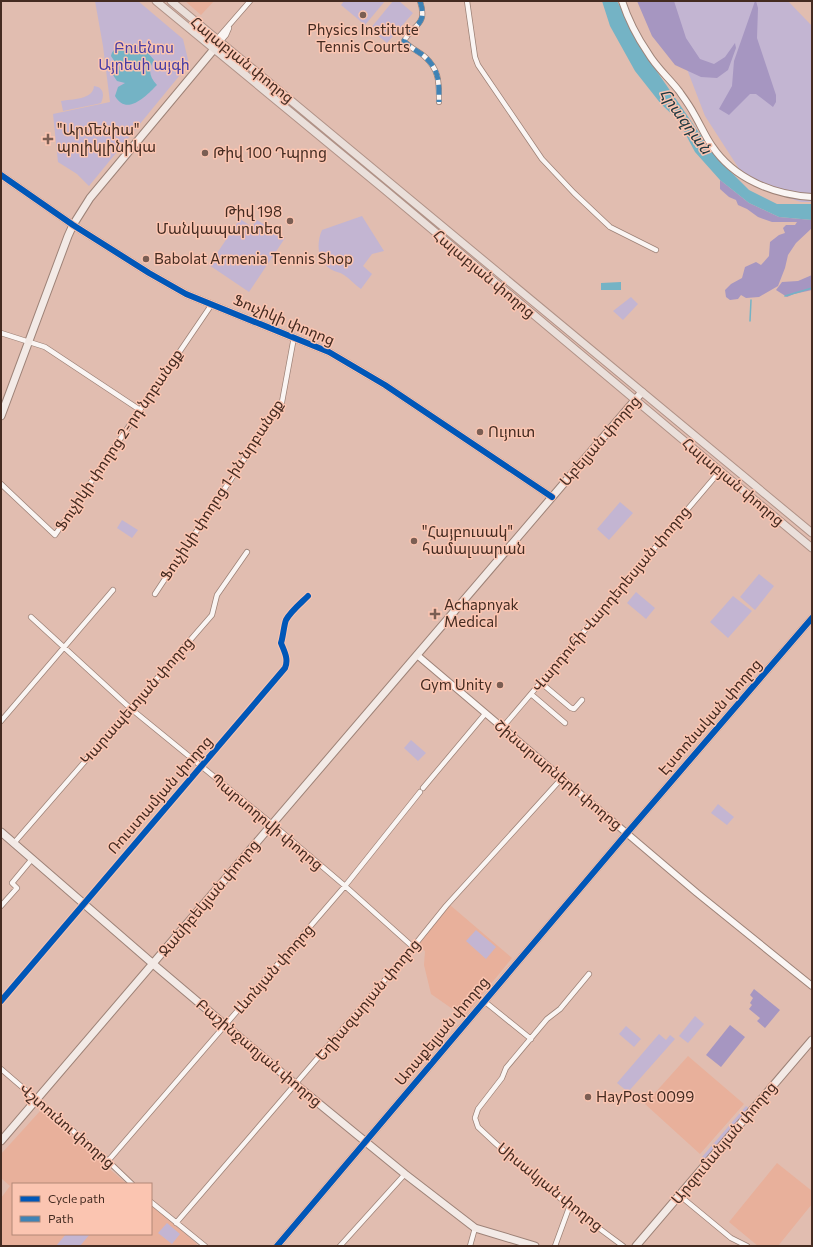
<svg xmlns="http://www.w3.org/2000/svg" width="813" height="1247" viewBox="0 0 813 1247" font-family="Commissioner,'Noto Sans Armenian',sans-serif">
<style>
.built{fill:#e8b09b}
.green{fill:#c3b5d2}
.forest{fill:#a696c1}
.water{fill:#74b3c5}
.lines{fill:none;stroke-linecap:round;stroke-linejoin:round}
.stream{stroke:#74b3c5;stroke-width:1.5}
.minor-casing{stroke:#9d8277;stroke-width:6}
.tertiary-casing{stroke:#9d8277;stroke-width:8}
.secondary-casing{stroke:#9d8277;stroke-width:9}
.primary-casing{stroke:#b09287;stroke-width:9}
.minor{stroke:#faf5f3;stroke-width:4.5}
.tertiary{stroke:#faf5f3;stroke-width:6}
.secondary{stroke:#f3eae6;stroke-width:7}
.primary{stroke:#eadfda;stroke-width:7}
.quiet{stroke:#4083b5;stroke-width:5;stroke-dasharray:10 5;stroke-linecap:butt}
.cycleway-casing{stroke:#fbc5b1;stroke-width:8}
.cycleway{stroke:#0057b8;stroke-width:6}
.poi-dot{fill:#7b5e53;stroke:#fbc5b1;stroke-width:1.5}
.labels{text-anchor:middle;stroke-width:3;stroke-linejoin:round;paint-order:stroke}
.poi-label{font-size:15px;fill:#442b21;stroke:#fbc5b1;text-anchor:start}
.park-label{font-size:15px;fill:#463ca5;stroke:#fbc5b1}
.street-label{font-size:15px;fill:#442b21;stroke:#fbc5b1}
.water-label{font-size:16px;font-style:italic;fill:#213840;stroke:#fbc5b1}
</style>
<rect width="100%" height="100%" fill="#e1bdb0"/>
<path class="built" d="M185 1H214L201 15Z
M450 905 512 958 464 1017 431 994 424 965 425 951 418 945Z
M688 1056 744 1104 700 1154 645 1104Z
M41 1110 127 1184H13V1234H151V1204L197 1244 195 1246H1V1198L10 1186 1 1178V1154Z
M777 1163 812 1191V1204L778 1246H758L729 1222Z"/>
<path class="green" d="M95 1H138L183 39 189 64 89 186 77 174 58 162 53 114 110 102 103 46Z
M344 1H385L365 25 341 5Z
M393 1H399L413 13 387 43 370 29Z
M643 1H788L812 26V202H801L774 193 745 178 705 116 685 64Z
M94 86C103 87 105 94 101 103L97 104 63 111 61 101C72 99 93 100 94 86Z
M362 216 384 251 372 254 363 266 372 274 361 289C355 285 350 279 344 275 340 272 336 272 332 270 317 261 316 244 322 230Z
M240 219 252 227 257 220 285 238 249 292 209 265Z
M631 297 638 304 623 320 613 311Z
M620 502 633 513 609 540 597 529Z
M122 520 138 530 132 538 117 528Z
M759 574 774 586 755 610 740 597Z
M636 592 655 608 646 619 627 603Z
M733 596 752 611 728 638 710 622Z
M411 740 426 753 418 761 404 748Z
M718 804 734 817 727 825 711 813Z
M476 930 496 947 486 959 466 941Z
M695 1016 704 1024 688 1043 679 1036Z
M626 1026 641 1039 634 1047 619 1034Z
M659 1034 666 1040 670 1035 675 1039 628 1092 617 1083Z
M746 1106 750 1109 706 1161 702 1157Z
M167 1223 180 1234 172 1244 158 1233Z
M66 1234H90L80 1246H56Z"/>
<path class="forest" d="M637 1H674L686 38 700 59 714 64 725 57 735 43 736 48 728 70 717 78 701 77 675 65 652 36Z
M755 1H756L758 8 757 38 776 95V102L773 107 756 94H750L729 115 719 109 732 86 734 61Z
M720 180 749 203 779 217 812 220V228L796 243 788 255 785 268 778 286 759 297 746 298 741 295 738 299 730 300 726 297 725 290 731 284 742 278 745 267 756 262 761 265 769 256 770 242 779 235 785 233 783 228 786 225H795L797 222H772L758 217 747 209 738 205 736 200 729 197 720 189Z
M812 275V290L794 294 787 297 776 290 782 282 798 281Z
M754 989 780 1010 765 1028 757 1021 760 1018 749 1009 752 1005 750 1003 753 998 750 995Z
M730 1025 745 1037 721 1067 706 1055Z"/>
<path class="water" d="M602 1H617L647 57 702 137 728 169 749 190 777 204H812V220L779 217 749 203 720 180 695 152 678 120 661 104 635 71 610 26Z
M133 44C142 48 148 52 154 60 148 69 149 77 157 85 147 95 127 117 115 96L118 87 125 83 117 81 113 75 114 70 123 64 115 62 111 56C114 45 123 45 133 44Z
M621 282V290H601V283Z"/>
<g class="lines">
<path class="stream" d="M785 296 812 288
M750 321 751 300"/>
<defs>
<path id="minor" d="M420 1C428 26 414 23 404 41 410 48 418 51 424 56 440 70 439 83 439 102
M467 1 475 57 478 65 542 159 574 193 610 227 656 250
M217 39 250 1
M220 42 226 35 229 28
M1 333 45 347 140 410
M1 484 55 535 212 304
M155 594 282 402 294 337
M31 617 130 708 277 828 345 886 413 947
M540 682 571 708 574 709 582 700
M531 694 565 723
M1 721 113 590
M502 728 720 471
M423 788 485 714
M14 843 212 615 217 595 247 552
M1 906 17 888 12 883 32 859
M589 974 560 1009 547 1019 506 1068 502 1078 478 1109 475 1118 478 1127C523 1170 572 1209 623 1246
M1 1001 285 668C289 659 284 651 281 643 283 637 284 625 286 620 291 611 301 603 308 596
M484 1001 531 1039
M1 1069 108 1161 132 1184
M108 1161 345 886 420 792
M679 1195 731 1238 747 1246
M151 1202 205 1246
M176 1223 413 947 446 906 562 778
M340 1246 405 1174
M470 1246 475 1228
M555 1246 570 1205"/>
<path id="tertiary" d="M622 1C628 19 637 37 648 53 656 67 669 78 679 91 684 98 690 106 694 114 700 124 705 136 712 146 734 179 774 195 812 197
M1 175 73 225 149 273 186 294 329 352 385 385 552 497
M417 655 697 893 812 986
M277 1246 627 833 812 618"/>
<path id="secondary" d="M1 416 68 236 73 225 90 198 220 42
M1 832 159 969 295 1084 405 1174 475 1228 535 1246
M1 1141 642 392
M636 1246 812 1040"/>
<path id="primary" d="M156 1 385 190 812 548
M171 1C385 178 598 356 812 533"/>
</defs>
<use href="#minor" class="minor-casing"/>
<use href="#tertiary" class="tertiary-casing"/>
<use href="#secondary" class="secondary-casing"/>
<use href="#primary" class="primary-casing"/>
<use href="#minor" class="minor"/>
<use href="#tertiary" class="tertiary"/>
<use href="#secondary" class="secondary"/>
<use href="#primary" class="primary"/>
<path class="quiet" d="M420 1C428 26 414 23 404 41 410 48 418 51 424 56 440 70 439 83 439 102"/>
<defs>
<path id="cycleway" d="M1 175 73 225 149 273 186 294 329 352 385 385 552 497
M1 1001 285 668C289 659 284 651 281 643 283 637 284 625 286 620 291 611 301 603 308 596
M277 1246 627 833 812 618"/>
</defs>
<use href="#cycleway" class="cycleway-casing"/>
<use href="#cycleway" class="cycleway"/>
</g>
<g class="poi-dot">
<circle cx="363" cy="15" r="4"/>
<path d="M46 133h4v4h4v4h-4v4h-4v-4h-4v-4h4z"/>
<circle cx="205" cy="153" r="4"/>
<circle cx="290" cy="221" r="4"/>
<circle cx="146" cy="259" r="4"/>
<circle cx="480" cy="432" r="4"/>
<circle cx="414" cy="541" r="4"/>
<path d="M433 608h4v4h4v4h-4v4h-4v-4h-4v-4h4z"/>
<circle cx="500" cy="685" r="4"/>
<circle cx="588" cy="1097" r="4"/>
</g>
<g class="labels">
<g class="poi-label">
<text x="363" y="35" text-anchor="middle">Physics Institute<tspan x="363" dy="17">Tennis Courts</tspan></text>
<text x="57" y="135">"Արմենիա"<tspan x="57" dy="17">պոլիկլինիկա</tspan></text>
<text x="213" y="158">Թիվ 100 Դպրոց</text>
<text x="282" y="217" text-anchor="end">Թիվ 198<tspan x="282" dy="17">Մանկապարտեզ</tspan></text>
<text x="154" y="264">Babolat Armenia Tennis Shop</text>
<text x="488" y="437">Ույուտ</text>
<text x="422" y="537">"Հայբուսակ"<tspan x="422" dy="17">համալսարան</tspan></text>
<text x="444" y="610">Achapnyak<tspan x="444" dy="17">Medical</tspan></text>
<text x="492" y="690" text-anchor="end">Gym Unity</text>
<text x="596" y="1102">HayPost 0099</text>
</g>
<g class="park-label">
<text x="144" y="53">Բուենոս<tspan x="144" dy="17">Այրեսի այգի</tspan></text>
</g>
<g class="street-label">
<text transform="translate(242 60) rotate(39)" y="5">Հալաբյան փողոց</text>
<text transform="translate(484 274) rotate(40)" y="5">Հալաբյան փողոց</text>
<text transform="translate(284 320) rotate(23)" y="5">Ֆուչիկի փողոց</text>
<text transform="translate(119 440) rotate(-56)" y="5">Ֆուչիկի փողոց 2-րդ նրբանցք</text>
<text transform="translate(600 441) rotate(-49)" y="5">Աբելյան փողոց</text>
<text transform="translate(733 482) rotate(40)" y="5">Հալաբյան փողոց</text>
<text transform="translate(222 490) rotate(-57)" y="5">Ֆուչիկի փողոց 1-ին նրբանցք</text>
<text transform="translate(611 599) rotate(-50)" y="5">Վարդուհի Վարդերեսյան փողոց</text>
<text transform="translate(137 701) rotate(-49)" y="5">Կարապետյան փողոց</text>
<text transform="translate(710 717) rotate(-49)" y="5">Էստոնական փողոց</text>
<text transform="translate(558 775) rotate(40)" y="5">Շինարարների փողոց</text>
<text transform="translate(160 795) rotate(-49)" y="5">Ռուստամյան փողոց</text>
<text transform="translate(267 822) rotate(40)" y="5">Պարսողովի փողոց</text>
<text transform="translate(209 898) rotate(-50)" y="5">Ջանիբեկյան փողոց</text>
<text transform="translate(274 969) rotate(-49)" y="5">Լևոնյան փողոց</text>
<text transform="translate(368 1000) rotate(-50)" y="5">Եղիազարյան փողոց</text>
<text transform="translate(442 1031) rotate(-50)" y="5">Առաքելյան փողոց</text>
<text transform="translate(259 1053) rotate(40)" y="5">Բաշինջաղյան փողոց</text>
<text transform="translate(67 1126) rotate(41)" y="5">Վշտունու փողոց</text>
<text transform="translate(724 1143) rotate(-50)" y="5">Արզումանյան փողոց</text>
<text transform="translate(550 1187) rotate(39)" y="5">Սիսակյան փողոց</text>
</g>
<g class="water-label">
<text transform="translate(686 121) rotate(54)" y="6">Հրազդան</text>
</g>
</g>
<rect width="813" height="1247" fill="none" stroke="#442b21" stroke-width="4"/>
<rect x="12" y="1183" width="140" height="52" fill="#fbc5b1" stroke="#b28777"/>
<rect x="20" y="1196" width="20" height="6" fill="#0057b8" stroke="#b28777"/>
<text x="48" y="1203" font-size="12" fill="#442b21">Cycle path</text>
<rect x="20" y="1216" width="20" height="6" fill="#4083b5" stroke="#b28777"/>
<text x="48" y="1223" font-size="12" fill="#442b21">Path</text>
</svg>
